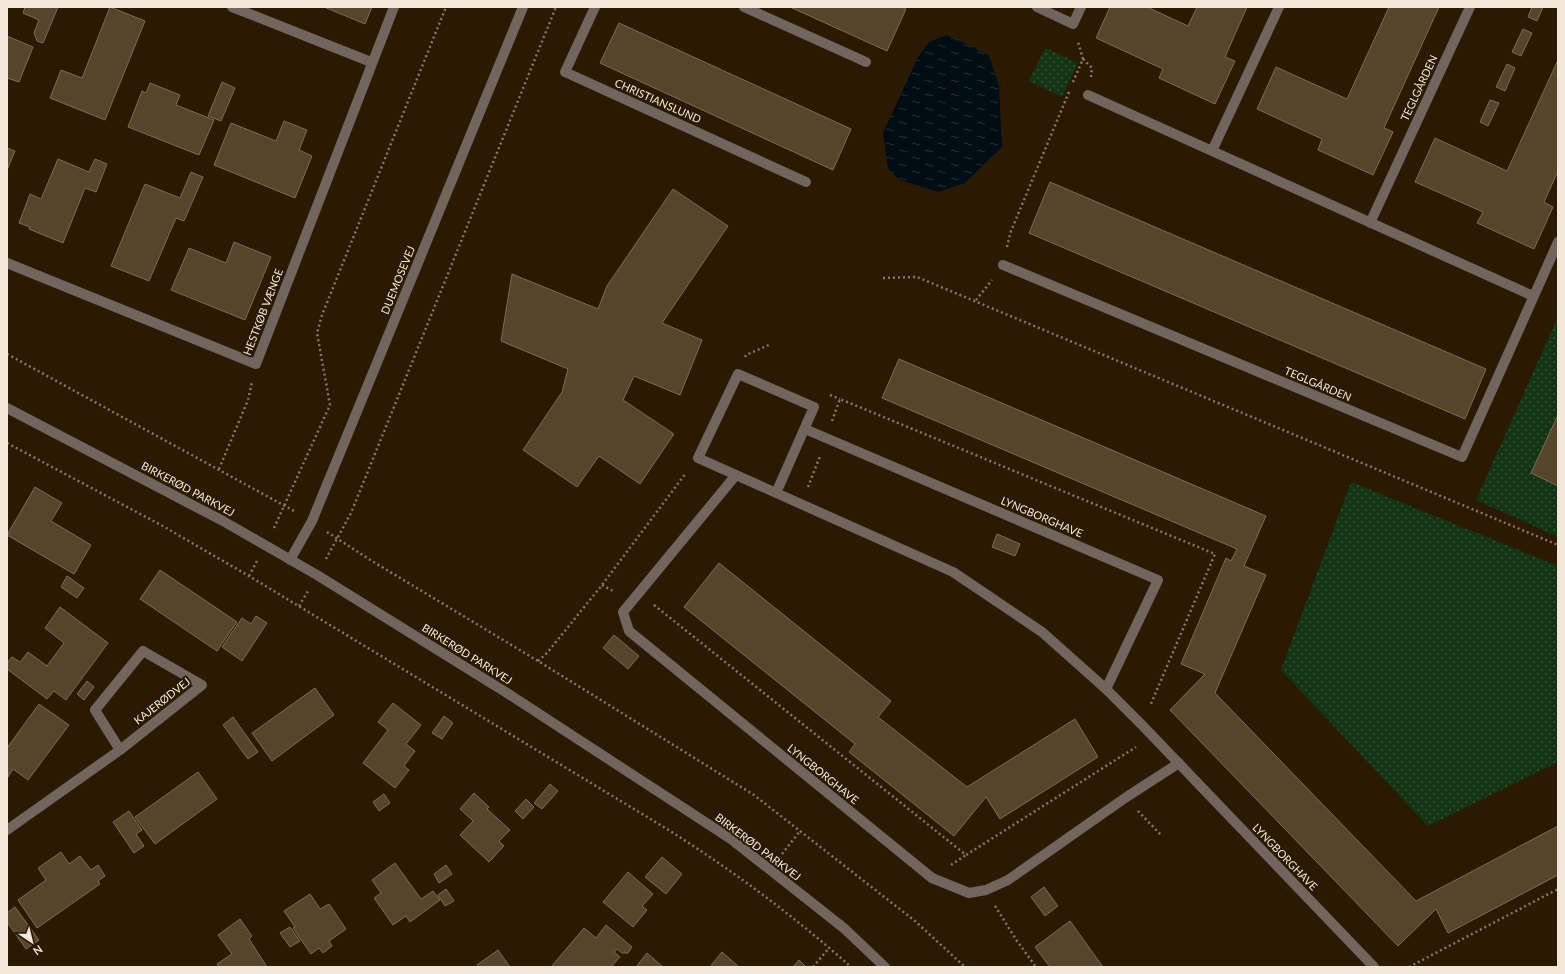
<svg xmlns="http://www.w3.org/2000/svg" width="1565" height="974" viewBox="0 0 1565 974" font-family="Lato,sans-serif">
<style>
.park{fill:url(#park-dots)}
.water{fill:url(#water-ripples)}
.building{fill:#55452a;stroke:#7f6d51}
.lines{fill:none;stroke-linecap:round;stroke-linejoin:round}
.path{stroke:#867864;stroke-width:2.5;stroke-dasharray:2 3;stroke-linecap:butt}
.minor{stroke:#72655d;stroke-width:10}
.tertiary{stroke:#72655d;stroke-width:10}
.labels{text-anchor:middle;stroke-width:4;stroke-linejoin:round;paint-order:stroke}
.street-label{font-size:11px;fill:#f2e7d8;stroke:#2a1a02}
</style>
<defs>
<pattern id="park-dots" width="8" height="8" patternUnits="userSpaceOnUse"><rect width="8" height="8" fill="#133516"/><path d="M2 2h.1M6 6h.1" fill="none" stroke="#365237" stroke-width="1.8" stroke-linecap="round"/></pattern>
<pattern id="water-ripples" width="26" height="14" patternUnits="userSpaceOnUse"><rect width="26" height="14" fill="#000d15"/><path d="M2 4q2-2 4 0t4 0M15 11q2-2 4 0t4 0" fill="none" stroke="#263036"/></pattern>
</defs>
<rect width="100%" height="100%" fill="#2a1a02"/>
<path class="park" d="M1045 48 1078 63 1062 97 1029 81Z
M1558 317V537L1476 500Z
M1351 482 1558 566V762L1428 826 1281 670Z"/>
<path class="water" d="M947 35 989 55 999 86 1002 147 965 183 938 192 900 180 888 169 883 133 918 57 929 42Z"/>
<path class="building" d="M25 7H58L43 43 37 41 34 33 39 20 23 13Z
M110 7 145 21 105 120 50 98 61 70 82 78Z
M324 7H372L365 24Z
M790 7H902L906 9 887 51Z
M1110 7H1147L1188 26 1197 7H1247L1225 57 1235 61 1215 104 1159 78 1163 69 1096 38Z
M1389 7H1439L1384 128 1393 132 1373 175 1318 150 1322 139 1257 109 1276 67 1347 99Z
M1532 7H1543L1537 21 1528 17Z
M619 23 851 129 833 170 600 63Z
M1523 29 1532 33 1521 56 1512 52Z
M7 36 33 47 19 82 7 78Z
M1558 60V171L1544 202 1553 207 1534 249 1477 223 1483 212 1415 182 1435 138 1507 171Z
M1507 64 1515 68 1505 91 1496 87Z
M222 82 235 88 221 121 208 116Z
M150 83 180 95 176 105 214 120 199 155 128 127 142 91 146 93Z
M1490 100 1499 103 1488 126 1480 122Z
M284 121 307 130 299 150 312 156 295 198 214 165 231 123 276 141Z
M7 148 15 151 7 170Z
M58 159 89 172 95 159 107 164 96 192 85 188 63 243 29 229 30 227 19 223 30 194 41 199Z
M191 172 203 177 184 221 176 218 149 281 111 266 145 184 180 198Z
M1050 182 1486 369 1465 419 1029 233Z
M673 189 728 226 662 323 702 340 680 395 634 376 623 400 674 434 640 484 599 456 577 487 523 450 562 392 568 369 501 341 512 274 598 309 607 286Z
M234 242 271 257 245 320 171 290 189 248 226 263Z
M899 359 1266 516 1244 566 1266 575 1215 693 1416 901 1558 826V875L1448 933 1436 909 1398 946 1170 710 1205 674 1181 664 1226 558 1231 561 1237 549 882 398Z
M1558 415V486L1531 473Z
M35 487 62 503 51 521 91 545 74 574 7 535Z
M997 534 1020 544 1015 556 992 547Z
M719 563 891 701 878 717 967 787 1075 719 1098 757 1000 819 986 797 954 836 849 752 855 744 684 607Z
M160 570 237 622 217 651 140 599Z
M67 576 84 588 77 598 61 587Z
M60 607 108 643 66 700 54 691 47 699 7 669V663L12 657 20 662 28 652 47 666 64 643 45 628Z
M256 616 267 623 242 661 222 647 242 618 251 624Z
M614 635 639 656 628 669 603 648Z
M87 681 94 687 84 700 77 694Z
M315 688 334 715 272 761 252 733Z
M393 703 421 725 406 744 415 751 404 766 409 770 395 788 363 763 388 730 378 722Z
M39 704 69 725 28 780 13 769 8 777 7 748Z
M444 716 453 723 442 739 432 733Z
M233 717 258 752 248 759 223 725Z
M198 772 217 799 155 844 135 817Z
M550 784 558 791 542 809 534 803Z
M474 793 489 807 487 809 510 830 499 841 504 846 489 862 460 835 473 821 460 809Z
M384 794 390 803 379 811 373 802Z
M526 799 534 807 523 819 515 811Z
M129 811 142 830 136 834 144 846 134 853 113 822Z
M61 852 69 864 80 856 91 870 98 865 105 876 98 881 100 884 37 928 18 900 46 880 38 868Z
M662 857 682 874 666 894 645 877Z
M395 863 421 899 433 891 440 900 410 922 406 916 393 925 374 898 381 893 372 880Z
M446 865 452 874 439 883 434 874Z
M628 872 653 894 642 906 647 910 633 927 603 902Z
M1044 887 1058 906 1045 916 1031 897Z
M446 889 454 901 445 906 438 895Z
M310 894 320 909 329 904 346 929 329 941 332 946 323 953 319 948 311 954 293 928 295 927 284 911Z
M15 907 39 940 26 949 7 922V913Z
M240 919 252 936 249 939 267 967H219L217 964 232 954 218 935Z
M1070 921 1103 967H1050L1035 947Z
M606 925 632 947 628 953H622L617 949 614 952 620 957 611 967H551L584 928 596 938Z
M290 927 300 941 290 947 280 933Z
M498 950 510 967H478L477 965Z
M722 952 739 967H710Z
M647 953 663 967H636Z
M799 960 806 967H793Z"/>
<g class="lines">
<path class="path" d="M1083 59 1092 68 1091 77
M1073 82 1083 59 1078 42
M1007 247 1011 231 1069 92
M883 278 917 277 1558 545
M976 300 992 280
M7 354 296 512
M745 357 746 355 769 345
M830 395 840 399
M832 421 840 399 1215 554 1150 706
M7 443 161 525 249 576 667 829C732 870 794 916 851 967
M219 469 248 400 252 382
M808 487 820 456
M274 528 330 405 317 333 322 315 446 7
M327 532 372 561 538 661 754 795 915 921 965 967
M326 559 351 513 556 7
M249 576 257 561
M602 585 615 592
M654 605 966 855 1136 747
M299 606 308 591
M538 661 547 653 602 585 686 473
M1138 811 1161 835
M782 854 800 831
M951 865 966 855
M995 906 1017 941 1036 967
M813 967 829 948
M1409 967 1558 889"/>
<path class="minor" d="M232 7 371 62
M595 7 565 72 806 182
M744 7 866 62
M1037 7 1073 24 1081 7
M1088 95 1533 296
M1212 151 1279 7
M1370 223 1470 7
M7 263 256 364 394 7
M1003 265 1462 457 1558 242
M805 429 1158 580 1106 689
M736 475 623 612 629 631 932 878 969 893 986 890 1008 880 1125 798 1179 763
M776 493 814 407 738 374 698 458 953 572 1042 632 1106 689 1142 725 1374 967
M7 830 120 750 202 685 143 651 95 710 120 750"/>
<path class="tertiary" d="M7 408 223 521 317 575 507 693 731 839 845 929 885 967
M290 560 312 521 523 7"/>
</g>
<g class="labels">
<g class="street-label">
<text transform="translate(1419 88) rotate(-65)" y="4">TEGLGÅRDEN</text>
<text transform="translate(658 101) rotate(24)" y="4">CHRISTIANSLUND</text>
<text transform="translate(398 280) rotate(-68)" y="4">DUEMOSEVEJ</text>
<text transform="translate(263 312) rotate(-69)" y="4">HESTKØB VÆNGE</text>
<text transform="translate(1318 384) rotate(23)" y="4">TEGLGÅRDEN</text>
<text transform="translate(188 489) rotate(28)" y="4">BIRKERØD PARKVEJ</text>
<text transform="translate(1042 517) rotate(23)" y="4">LYNGBORGHAVE</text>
<text transform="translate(467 654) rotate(32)" y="4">BIRKERØD PARKVEJ</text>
<text transform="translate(162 701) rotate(-38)" y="4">KAJERØDVEJ</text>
<text transform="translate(823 774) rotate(39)" y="4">LYNGBORGHAVE</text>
<text transform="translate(758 847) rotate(37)" y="4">BIRKERØD PARKVEJ</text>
<text transform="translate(1285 857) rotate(46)" y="4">LYNGBORGHAVE</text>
</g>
</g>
<rect width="1565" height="974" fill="none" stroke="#f2e7d8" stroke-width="16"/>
<g transform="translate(32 942) rotate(145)" stroke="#2a1a02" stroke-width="3" paint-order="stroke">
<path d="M0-3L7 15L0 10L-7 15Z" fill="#f2e7d8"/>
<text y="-6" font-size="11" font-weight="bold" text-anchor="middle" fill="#f2e7d8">N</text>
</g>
</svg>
